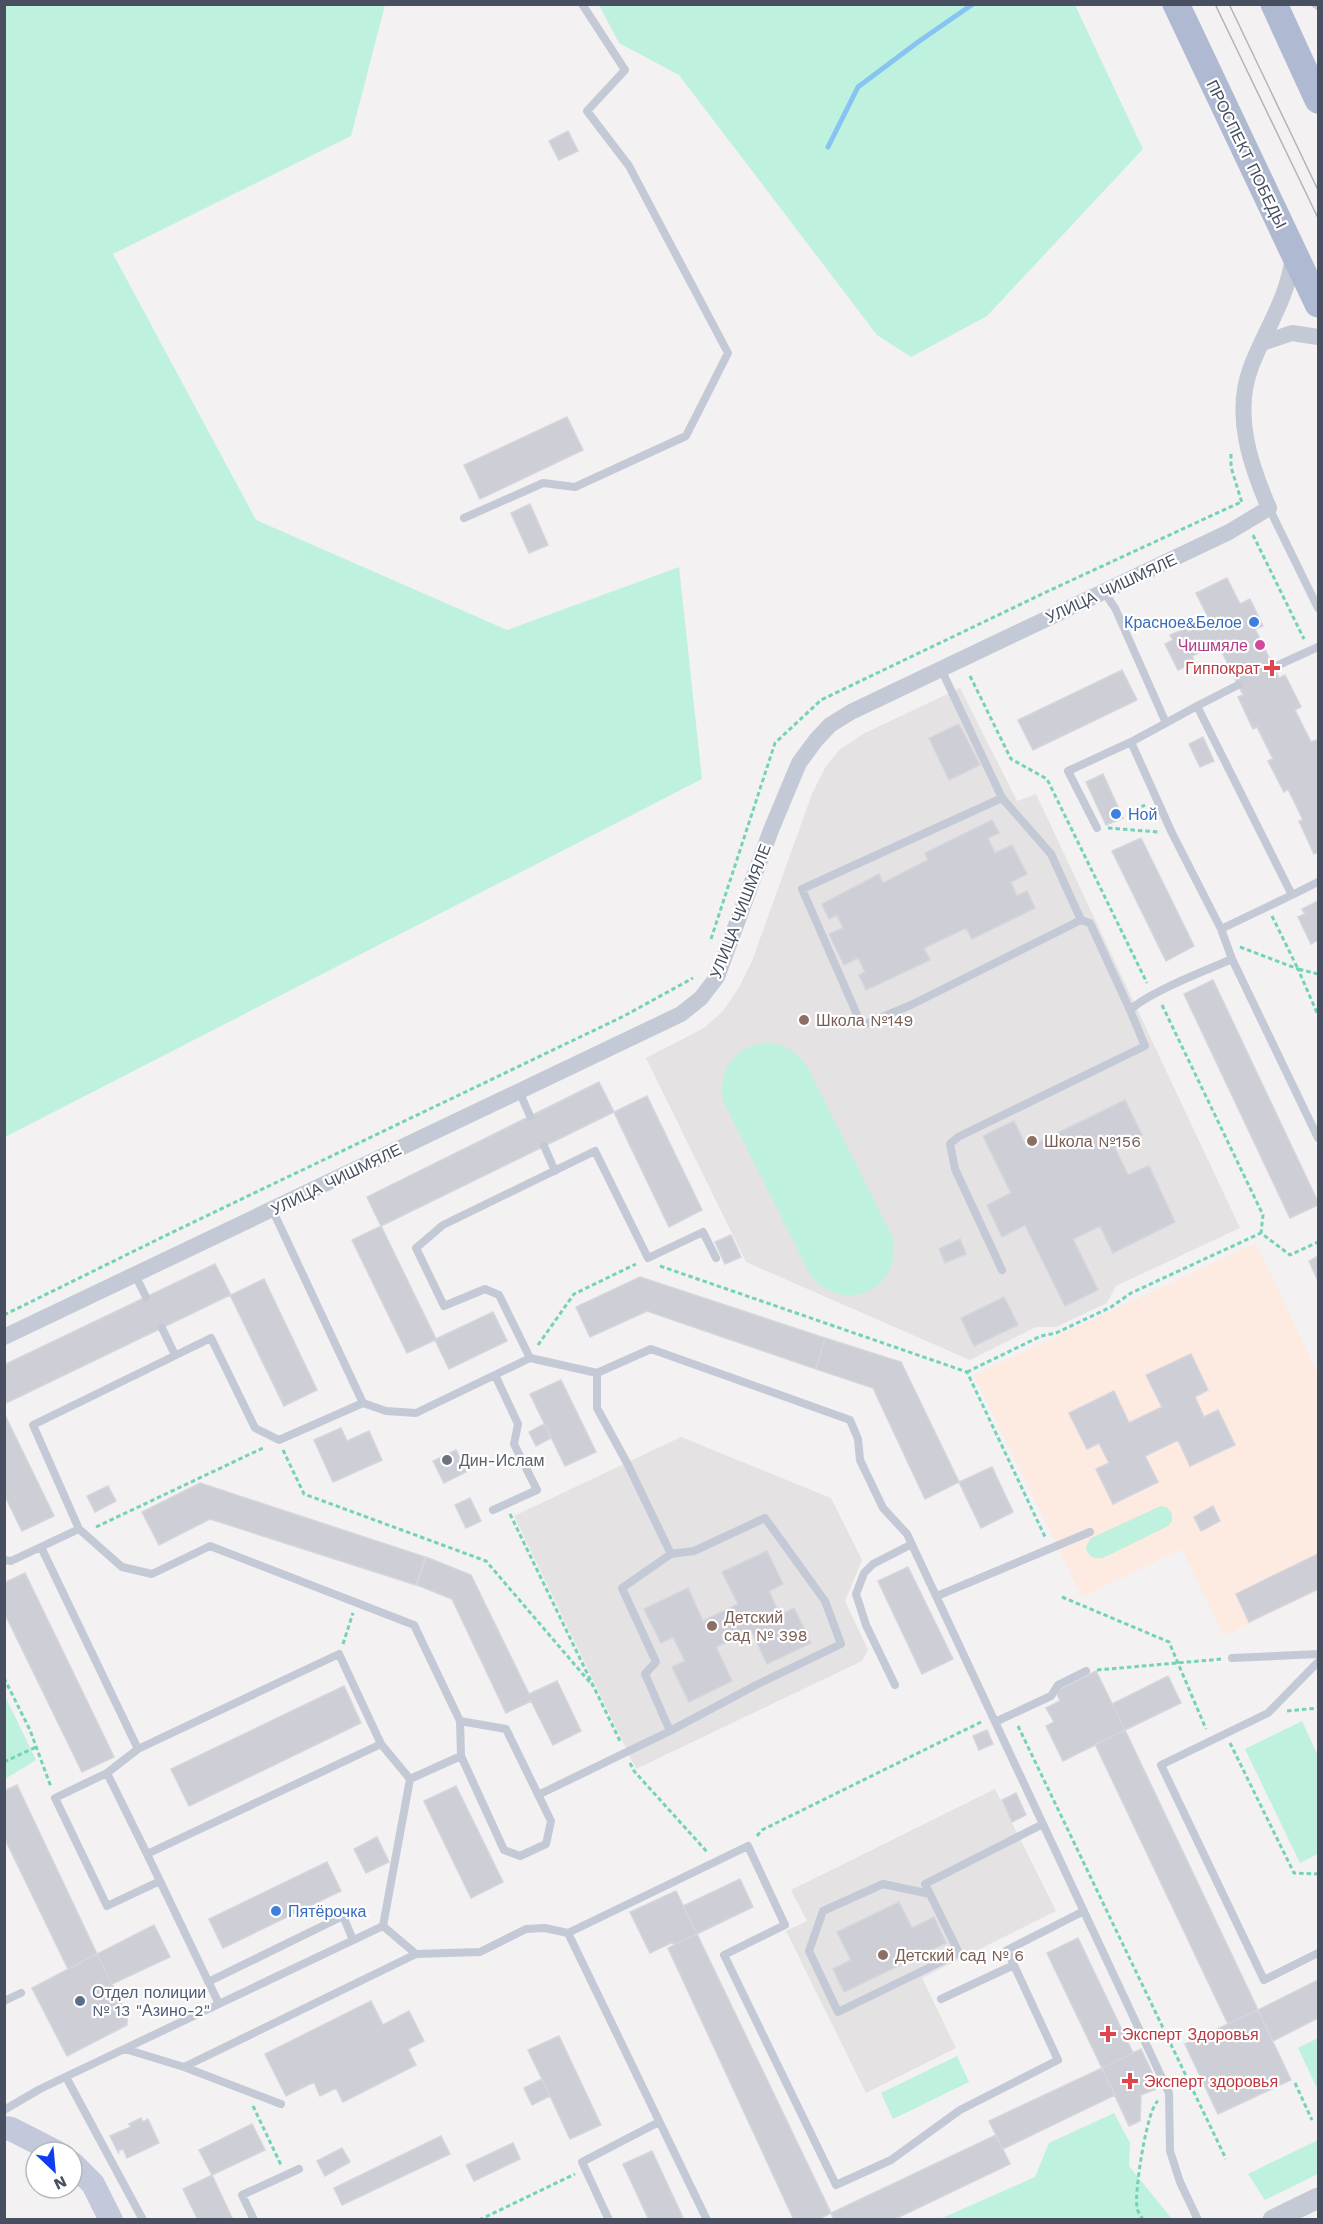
<svg xmlns="http://www.w3.org/2000/svg" width="1323" height="2224" viewBox="0 0 1323 2224" font-family="'Work Sans',sans-serif">
<style>
.education{fill:#e4e2e3}
.medical{fill:#fdeae1}
.green{fill:#bef2de}
.lines{fill:none;stroke-linecap:round;stroke-linejoin:round}
.stream{stroke:#88c4f2;stroke-width:5}
.building{fill:#cdced6;stroke:#d4d5dd;stroke-width:1.5}
.path{stroke:#73d3b9;stroke-width:3;stroke-dasharray:4.5 3;stroke-linecap:butt}
.service{stroke:#c4c9d6;stroke-width:8}
.minor{stroke:#c4c9d6;stroke-width:16}
.tertiary{stroke:#c4c9d6;stroke-width:21}
.secondary{stroke:#c3c9da;stroke-width:24}
.primary{stroke:#afb9d1;stroke-width:27}
.tram{stroke:#b3b4bb;stroke-width:1.5}
.shop-dot{fill:#3f7fe0;stroke:#fff;stroke-width:2}
.hotel-dot{fill:#d1479c;stroke:#fff;stroke-width:2}
.health-dot{fill:#e0444e;stroke:#fff;stroke-width:2}
.education-dot{fill:#8d6e63;stroke:#fff;stroke-width:2}
.worship-dot{fill:#6b7280;stroke:#fff;stroke-width:2}
.service-dot{fill:#5c6f8a;stroke:#fff;stroke-width:2}
.labels{text-anchor:middle;stroke-width:4.5;stroke-linejoin:round;paint-order:stroke}
.street-label{font-size:16px;fill:#474f60;stroke:#fff}
.shop-label{font-size:16px;fill:#366cbe;stroke:#fff;text-anchor:start}
.hotel-label{font-size:16px;fill:#b23c85;stroke:#fff;text-anchor:end}
.health-label{font-size:16px;fill:#be3a42;stroke:#fff;text-anchor:start}
.education-label{font-size:16px;fill:#785e54;stroke:#fff;text-anchor:start}
.worship-label{font-size:16px;fill:#5b616d;stroke:#fff;text-anchor:start}
.service-label{font-size:16px;fill:#4e5e75;stroke:#fff;text-anchor:start}
</style>
<rect width="100%" height="100%" fill="#f3f1f1"/>
<path class="education" d="M960 688 1017 801 1036 794 1240 1228 1116 1286 1107 1303 1056 1327H1036L970 1360 746 1262 646 1058 704 1028 723 1011 738 989 752 961 812 794 825 768 839 750 865 733Z
M681 1437 831 1498 862 1560 845 1601 868 1650 862 1661 636 1769 514 1516Z
M995 1789 1056 1911 922 1978 956 2048 866 2093 786 1931 807 1921 791 1890Z"/>
<path class="medical" d="M1256 1243 1318 1374V1591L1224 1636 1182 1549 1082 1597 974 1375Z"/>
<path class="green" d="M5 4 385 5 351 136 113 254 256 520 507 630 679 567 702 779 5 1137Z
M599 5H1075L1143 149 987 316 911 357 877 335 679 75 619 43Z
M773 1043C789 1047 799 1054 808 1068L893 1238C902 1288 848 1315 812 1278L723 1101C717 1067 739 1042 773 1043Z
M1161 1506 1167 1507 1172 1514V1521L1168 1526 1103 1558C1093 1560 1086 1555 1086 1546L1091 1538Z
M4 1694 36 1760 5 1779H4Z
M1302 1721 1318 1756V1854L1300 1863 1245 1749Z
M1318 2038V2090L1298 2048Z
M957 2056 969 2082 893 2119 881 2093Z
M1114 2113 1130 2143 1129 2166 1172 2219H940L1035 2177 1049 2143Z
M1318 2140V2174L1265 2200 1248 2174Z"/>
<g class="lines">
<path class="stream" d="M828 147 858 87 918 42 973 4"/>
</g>
<path class="building" d="M568 131 578 151 559 160 549 141Z
M567 417 583 450 480 499 464 465Z
M530 504 548 545 529 553 511 513Z
M1227 578 1240 604 1250 599 1263 626 1255 629 1279 678 1285 675 1301 707 1295 710 1311 742 1317 740 1318 743V852L1314 854 1299 821 1303 820 1288 789 1284 792 1268 761 1273 759 1257 727 1253 729 1238 697 1243 695 1218 644 1192 656 1195 662 1178 670 1165 644 1173 640 1170 635 1187 628 1188 632 1210 621 1196 593Z
M1122 670 1137 700 1033 750 1018 720Z
M959 724 980 765 949 780 929 738Z
M1203 737 1214 761 1200 767 1189 744Z
M1103 774 1123 818 1106 825 1086 782Z
M992 820 999 833 988 838 995 853 1012 845 1027 874 1011 882 1017 896 1027 891 1035 908 972 939 966 928 924 948 930 960 866 990 859 975 865 972 858 958 844 965 829 934 843 928 837 915 829 919 822 904 879 874 883 883 928 860 925 853Z
M1141 838 1194 946 1166 961 1112 851Z
M1318 901V940L1311 944 1298 917 1305 914 1302 909Z
M1213 980 1318 1202V1205L1290 1218 1184 994Z
M599 1082 614 1112 381 1226 367 1197Z
M647 1096 702 1210 669 1227 614 1112Z
M1125 1100 1142 1135 1115 1148 1128 1175 1149 1166 1175 1222 1113 1253 1100 1226 1073 1239 1098 1290 1065 1306 1025 1225 1002 1237 987 1205 1011 1193 983 1136 1014 1121 1027 1148Z
M381 1226 436 1339 493 1312 507 1341 449 1369 435 1340 407 1353 352 1240Z
M731 1235 741 1257 725 1264 715 1242Z
M960 1239 966 1254 945 1263 939 1249Z
M1318 1256V1281L1309 1261Z
M215 1264 231 1295 264 1279 317 1390 284 1406 230 1295 4 1404V1365Z
M640 1277 825 1338 816 1369 647 1311 590 1337 576 1307Z
M1004 1297 1018 1325 974 1346 961 1318Z
M825 1338 901 1362 959 1482 925 1499 873 1388 816 1369Z
M1191 1354 1208 1390 1195 1397 1204 1417 1218 1410 1235 1445 1190 1466 1178 1440 1145 1456 1158 1482 1113 1504 1096 1469 1109 1463 1099 1443 1087 1449 1069 1413 1114 1391 1129 1423 1162 1407 1146 1375Z
M561 1380 596 1452 565 1466 530 1394Z
M4 1413 54 1516 22 1531 4 1494Z
M544 1424 551 1438 536 1446 529 1432Z
M341 1428 347 1441 369 1431 382 1460 333 1482 314 1440Z
M456 1450 466 1472 444 1483 433 1461Z
M992 1467 1013 1512 981 1528 959 1482Z
M200 1483 425 1557 416 1585 210 1519 159 1545 142 1512Z
M108 1486 116 1501 95 1512 87 1496Z
M470 1498 481 1521 466 1528 455 1505Z
M1213 1506 1220 1521 1201 1531 1194 1517Z
M767 1551 783 1584 769 1591 780 1615 794 1608 811 1643 767 1664 751 1630 716 1647 732 1681 689 1702 672 1667 685 1661 673 1637 661 1643 644 1609 688 1588 703 1621 738 1604 722 1572Z
M1318 1554V1589L1249 1622 1236 1594Z
M426 1557 471 1575 529 1694 557 1681 581 1731 553 1745 531 1701 506 1713 452 1599 417 1585Z
M908 1567 953 1659 922 1674 878 1581Z
M25 1573 114 1757 82 1772 4 1612V1583Z
M1096 1671 1125 1730 1063 1761 1046 1726 1054 1722 1046 1708 1060 1701 1056 1691Z
M1168 1676 1181 1703 1125 1730 1112 1704Z
M344 1686 361 1723 189 1806 171 1769Z
M987 1730 993 1744 979 1750 973 1736Z
M1125 1730 1258 2010 1228 2024 1095 1744Z
M17 1785 97 1954 68 1969 4 1837V1791Z
M456 1786 503 1882 471 1898 424 1801Z
M1016 1793 1026 1815 1012 1822 1002 1800Z
M377 1837 389 1862 366 1873 354 1849Z
M327 1862 341 1891 223 1948 209 1919Z
M740 1879 753 1907 697 1934 683 1906Z
M676 1891 697 1934 674 1945 673 1942 650 1953 630 1912Z
M899 1902 912 1928 934 1917 946 1943 844 1992 833 1969 851 1960 837 1932Z
M154 1925 170 1957 112 1984 97 1954Z
M697 1934 831 2213 817 2220H794L668 1948Z
M1078 1938 1133 2053 1102 2068 1047 1953Z
M97 1954 127 2014V2025L67 2056 32 1988Z
M1318 1980V2018L1273 2041 1258 2010Z
M371 2001 383 2025 409 2011 424 2041 408 2049 416 2065 343 2102 336 2088 320 2096 314 2082 286 2096 265 2054Z
M1258 2010 1291 2080 1218 2114 1185 2044Z
M559 2036 601 2125 570 2139 550 2096 532 2105 524 2088 542 2079 528 2050Z
M1141 2049 1156 2081 1152 2082 1156 2089 1141 2095 1140 2121 1129 2126 1102 2068Z
M1102 2068 1115 2095 1003 2149 989 2121Z
M542 2079 550 2096 532 2105 524 2088Z
M141 2118 143 2122 148 2119 159 2143 127 2158 123 2149 118 2151 119 2154 110 2136 131 2127 129 2124Z
M252 2124 265 2150 212 2175 199 2150Z
M996 2135 1010 2164 893 2220H834L831 2213Z
M441 2136 450 2154 342 2205 334 2188Z
M513 2143 520 2159 474 2181 466 2165Z
M342 2148 350 2162 325 2176 317 2161Z
M652 2151 684 2220H649L623 2164Z
M212 2175 233 2220H198L183 2189Z"/>
<g class="lines">
<path class="path" d="M1231 454V467L1242 503
M1253 535 1304 639
M970 676 1011 759 1047 779 1147 983
M1128 813 1145 805
M1108 828 1158 832
M1272 916 1298 969 1318 974
M711 939 775 743 821 700 1044 593 1241 502
M1240 947 1298 969 1318 1015
M1162 1005 1263 1215 1261 1233
M660 1266 967 1372 1046 1539
M4 1315 177 1230 624 1016 693 978
M538 1345 574 1294 636 1264
M967 1372 1041 1336 1056 1333 1111 1307 1131 1293 1261 1233 1290 1255 1318 1242
M283 1450 304 1494 486 1561 593 1686
M510 1514 620 1741
M96 1527 263 1448
M1062 1597 1169 1642 1206 1729
M343 1644 353 1613
M1097 1670 1222 1659
M4 1678 30 1730 51 1787
M1287 1711 1318 1708
M1018 1726 1226 2159
M1230 1743 1294 1873 1318 1874
M4 1762 36 1747
M630 1763 634 1771 708 1853
M757 1836 762 1830 983 1721
M1295 2083 1312 2120
M253 2106 281 2165
M479 2220 575 2174
M1143 2220C1141 2216 1137 2211 1137 2207 1134 2193 1147 2108 1158 2101"/>
<path class="service" d="M1315 4 1318 6
M1269 508 1318 608
M464 518 543 483 575 487 686 436 728 353 629 166 587 111 625 70 582 4
M1104 592 1115 608 1166 723 1197 706 1292 895 1318 882
M1274 667 1318 647
M941 669 1002 798 802 889 859 1019 865 1024 911 1005 1081 920
M1197 706 1238 685
M1166 723 1131 742 1172 833 1221 929 1232 959 1318 1138
M1002 798 1051 854 1081 920 1090 923 1130 1010
M1097 828 1068 771 1131 742
M1221 929 1292 895
M519 1091 530 1116
M544 1146 555 1171
M272 1209 363 1403 386 1411 416 1413 530 1358 499 1295 485 1289 444 1306 416 1248 443 1225 595 1151 648 1258 703 1232 716 1258
M1002 1270 955 1169 950 1144 958 1137 1145 1046 1130 1010C1149 992 1205 971 1232 959
M135 1275 146 1297
M162 1328 175 1355
M530 1358 597 1373 651 1349 850 1420 858 1439 860 1460 883 1508 907 1534 1169 2093 1170 2151 1180 2182 1198 2220
M597 1373V1408L627 1463 671 1554
M363 1403 279 1440 255 1428 211 1338 33 1425 79 1529 122 1567 152 1574 210 1546 414 1625 460 1721
M493 1510 537 1490 514 1444 518 1424 495 1375
M41 1547 138 1749 339 1654 381 1744 147 1854 107 1773 138 1749
M4 1560 11 1561 79 1529
M937 1596 1090 1532
M1232 1658 1318 1654
M1318 1662 1268 1713 1161 1765 1264 1980 1318 1953
M895 1685 866 1625 856 1594 864 1573 873 1564 912 1544
M460 1721 506 1729 551 1821 546 1844 520 1856 504 1850 461 1756Z
M995 1722 1051 1696 1058 1685 1086 1671
M381 1744 410 1779
M107 1773 55 1798 107 1906 160 1881 147 1854
M538 1795 670 1731 756 1685 841 1644 825 1601 765 1518 694 1551 671 1554 622 1588 656 1662 645 1674 670 1731
M160 1881 219 2004
M930 1894 883 1884 823 1911 809 1951 838 2012 959 1953 925 1884 1043 1824
M383 1926 416 1954 480 1952 526 1929 545 1928 568 1933
M208 1982 343 1916 353 1940
M941 1999 1014 1965
M4 2001 21 1993
M125 2049 184 2067 416 1954
M184 2067 281 2104
M66 2077 143 2220
M4 2110 40 2089 383 1926 410 1779 461 1756
M254 2220 242 2195 299 2169
M609 2220 582 2162 659 2122
M707 2220 568 1933 748 1846 785 1925 724 1955 836 2185 891 2160 960 2110 1058 2060 1007 1950 1084 1911"/>
<path class="minor" d="M1262 343 1292 333 1318 337
M4 1337 681 1014 701 998 717 977 771 830 799 763 816 740 830 725 851 712 1229 532 1269 508C1250 464 1233 414 1251 367 1266 327 1287 301 1293 256"/>
<path class="tertiary" d="M1273 2220 1318 2198"/>
<path class="secondary" d="M4 2128 11 2129 56 2152
M72 2163 93 2184 111 2220"/>
<path class="primary" d="M1176 4 1318 304
M1274 4 1318 100"/>
<path class="tram" d="M1215 4 1318 218
M1229 4 1318 190"/>
</g>
<g class="shop-dot">
<circle cx="1254" cy="622" r="6"/>
<circle cx="1116" cy="814" r="6"/>
<circle cx="276" cy="1911" r="6"/>
</g>
<circle class="hotel-dot" cx="1260" cy="645" r="6"/>
<g class="health-dot">
<path d="M1269 659h6v6h6v6h-6v6h-6v-6h-6v-6h6z"/>
<path d="M1105 2025h6v6h6v6h-6v6h-6v-6h-6v-6h6z"/>
<path d="M1127 2072h6v6h6v6h-6v6h-6v-6h-6v-6h6z"/>
</g>
<g class="education-dot">
<circle cx="804" cy="1020" r="6"/>
<circle cx="1032" cy="1141" r="6"/>
<circle cx="712" cy="1626" r="6"/>
<circle cx="883" cy="1955" r="6"/>
</g>
<circle class="worship-dot" cx="447" cy="1460" r="6"/>
<circle class="service-dot" cx="80" cy="2001" r="6"/>
<g class="labels">
<g class="street-label">
<text transform="translate(1247 154) rotate(64)" y="6">ПРОСПЕКТ ПОБЕДЫ</text>
<text transform="translate(1111 588) rotate(-25)" y="6">УЛИЦА ЧИШМЯЛЕ</text>
<text transform="translate(740 911) rotate(-69)" y="6">УЛИЦА ЧИШМЯЛЕ</text>
<text transform="translate(336 1179) rotate(-26)" y="6">УЛИЦА ЧИШМЯЛЕ</text>
</g>
<g class="shop-label">
<text x="1242" y="628" text-anchor="end">Красное&amp;Белое</text>
<text x="1128" y="820">Ной</text>
<text x="288" y="1917">Пятёрочка</text>
</g>
<g class="hotel-label">
<text x="1248" y="651">Чишмяле</text>
</g>
<g class="health-label">
<text x="1260" y="674" text-anchor="end">Гиппократ</text>
<text x="1122" y="2040">Эксперт Здоровья</text>
<text x="1144" y="2087">Эксперт здоровья</text>
</g>
<g class="education-label">
<text x="816" y="1026">Школа №149</text>
<text x="1044" y="1147">Школа №156</text>
<text x="724" y="1623">Детский<tspan x="724" dy="18">сад № 398</tspan></text>
<text x="895" y="1961">Детский сад № 6</text>
</g>
<g class="worship-label">
<text x="459" y="1466">Дин-Ислам</text>
</g>
<g class="service-label">
<text x="92" y="1998">Отдел полиции<tspan x="92" dy="18">№ 13 "Азино-2"</tspan></text>
</g>
</g>
<rect width="1323" height="2224" fill="none" stroke="#474f60" stroke-width="12"/>
<g transform="translate(54 2170) rotate(154)"><circle r="28" fill="#ffffff" stroke="#b5b9bf" stroke-width="1.5"/>
<path d="M0-4.5L10 22L0 15L-10 22Z" fill="#0e3ef0"/>
<text y="-9" font-size="16" font-weight="bold" text-anchor="middle" fill="#474f60">N</text>
</g>
</svg>
